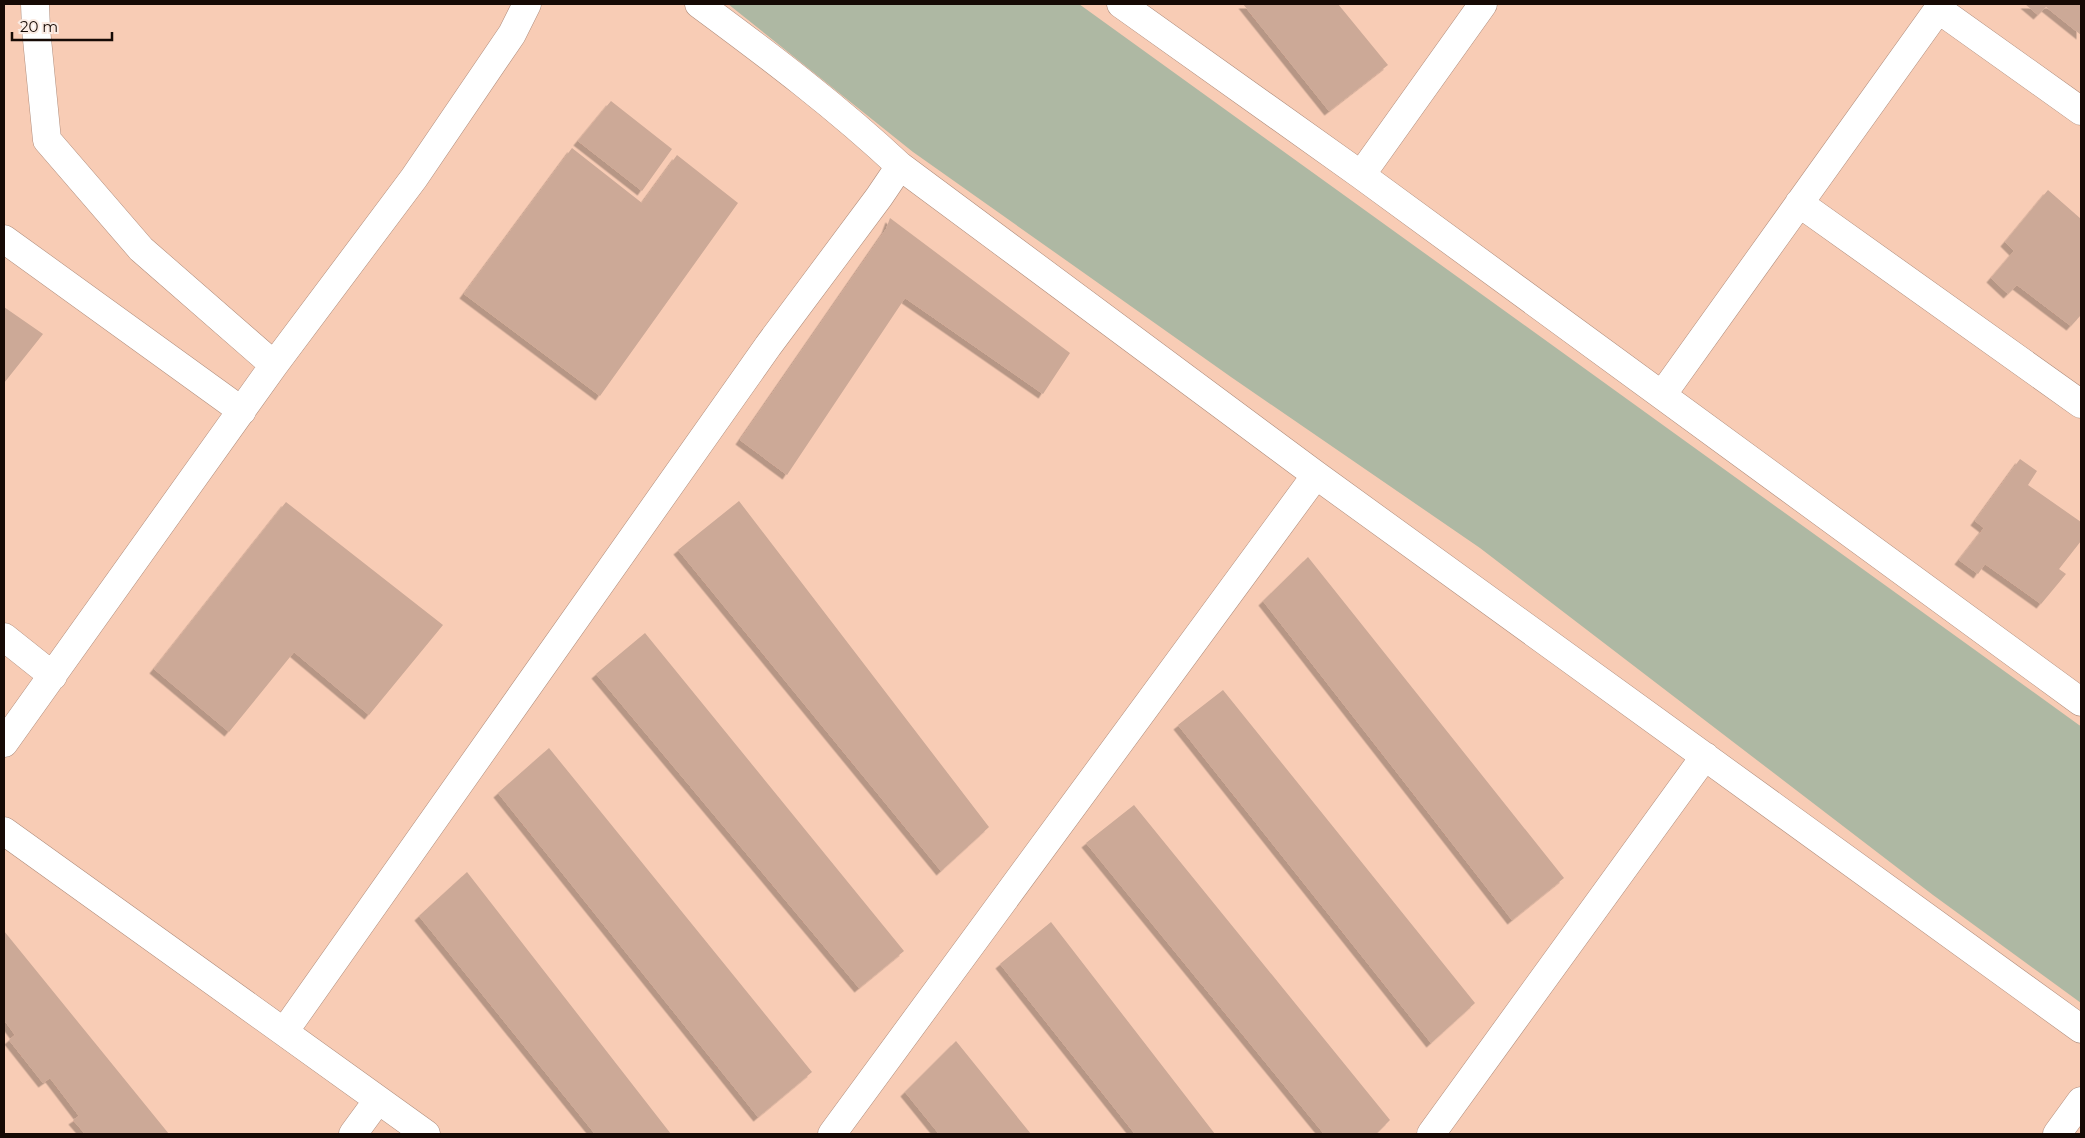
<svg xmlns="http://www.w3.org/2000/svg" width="2085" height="1138" viewBox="0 0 2085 1138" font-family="Montserrat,sans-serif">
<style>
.built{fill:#f8ccb5}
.green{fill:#aeb8a3}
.building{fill:#cca997;filter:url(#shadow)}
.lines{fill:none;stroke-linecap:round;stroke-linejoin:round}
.minor-casing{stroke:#b08d7c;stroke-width:29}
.minor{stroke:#fff;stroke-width:28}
</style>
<defs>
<filter id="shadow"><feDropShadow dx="-4.5" dy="4.5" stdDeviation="0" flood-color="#0004"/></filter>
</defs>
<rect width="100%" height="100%" fill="#fed8c5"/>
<path class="built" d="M4 4H2081V1134H4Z"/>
<path class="green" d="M728 4H1079L2079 725 2081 726V1003L1933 895 1480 548 1231 377 913 152Z"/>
<path class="building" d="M1243 4H1338L1388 65 1329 111Z
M2025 4H2081V35L2046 7 2038 15Z
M611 101 672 149 642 191 578 141Z
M572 148 642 203 677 155 738 203 600 396 464 294Z
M2048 190 2081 219V315L2071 326 2017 285 2008 294 1991 278 2014 251 2005 242Z
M890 218 1070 353 1043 394 905 298 787 475 740 440 886 229Z
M4 307 43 334 4 383Z
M2020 459 2037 471 2028 485 2081 522V541L2059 569 2066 574 2041 604 1985 564 1978 574 1959 560 1984 528 1975 521Z
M739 501 989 827 941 871 678 550Z
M286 502 443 625 369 715 294 652 229 732 154 669Z
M1308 557 1564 878 1512 920 1263 601Z
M645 633 904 951 859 988 596 674Z
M1223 690 1475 1003 1431 1043 1178 725Z
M549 748 812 1072 758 1117 498 793Z
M1134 805 1390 1120 1376 1134H1324L1086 843Z
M467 872 671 1134H595L419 916Z
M1051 922 1215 1134H1135L1000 964Z
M4 931 169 1134H85L73 1120 79 1116 50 1078 43 1083 9 1040 15 1035 4 1020Z
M956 1041 1031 1134H939L905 1092Z"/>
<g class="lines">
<defs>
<path id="minor" d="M35 4 36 29 47 140 141 249 274 365
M699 4C768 55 837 107 900 166L1316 475 2081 1029
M1121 4 1361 175 2081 702
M1938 9 2081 111
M1361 175 1483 4
M1799 203 2081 404
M4 239 242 411
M1662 395 1942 4
M4 637 53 676
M4 743 274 365 414 178 512 34 527 4
M4 831 426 1134
M284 1032 768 346 879 197 900 166
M353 1134 378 1100
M832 1134 1316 475
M1431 1134 1705 756
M2057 1134 2081 1101"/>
</defs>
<use href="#minor" class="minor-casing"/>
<use href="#minor" class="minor"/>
</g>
<rect width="2085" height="1138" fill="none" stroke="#160a05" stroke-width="10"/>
<path d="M12 32v8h100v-8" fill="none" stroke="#160a05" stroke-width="2.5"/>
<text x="20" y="32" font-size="15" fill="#160a05" stroke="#faebe3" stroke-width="4" paint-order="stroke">20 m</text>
</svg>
